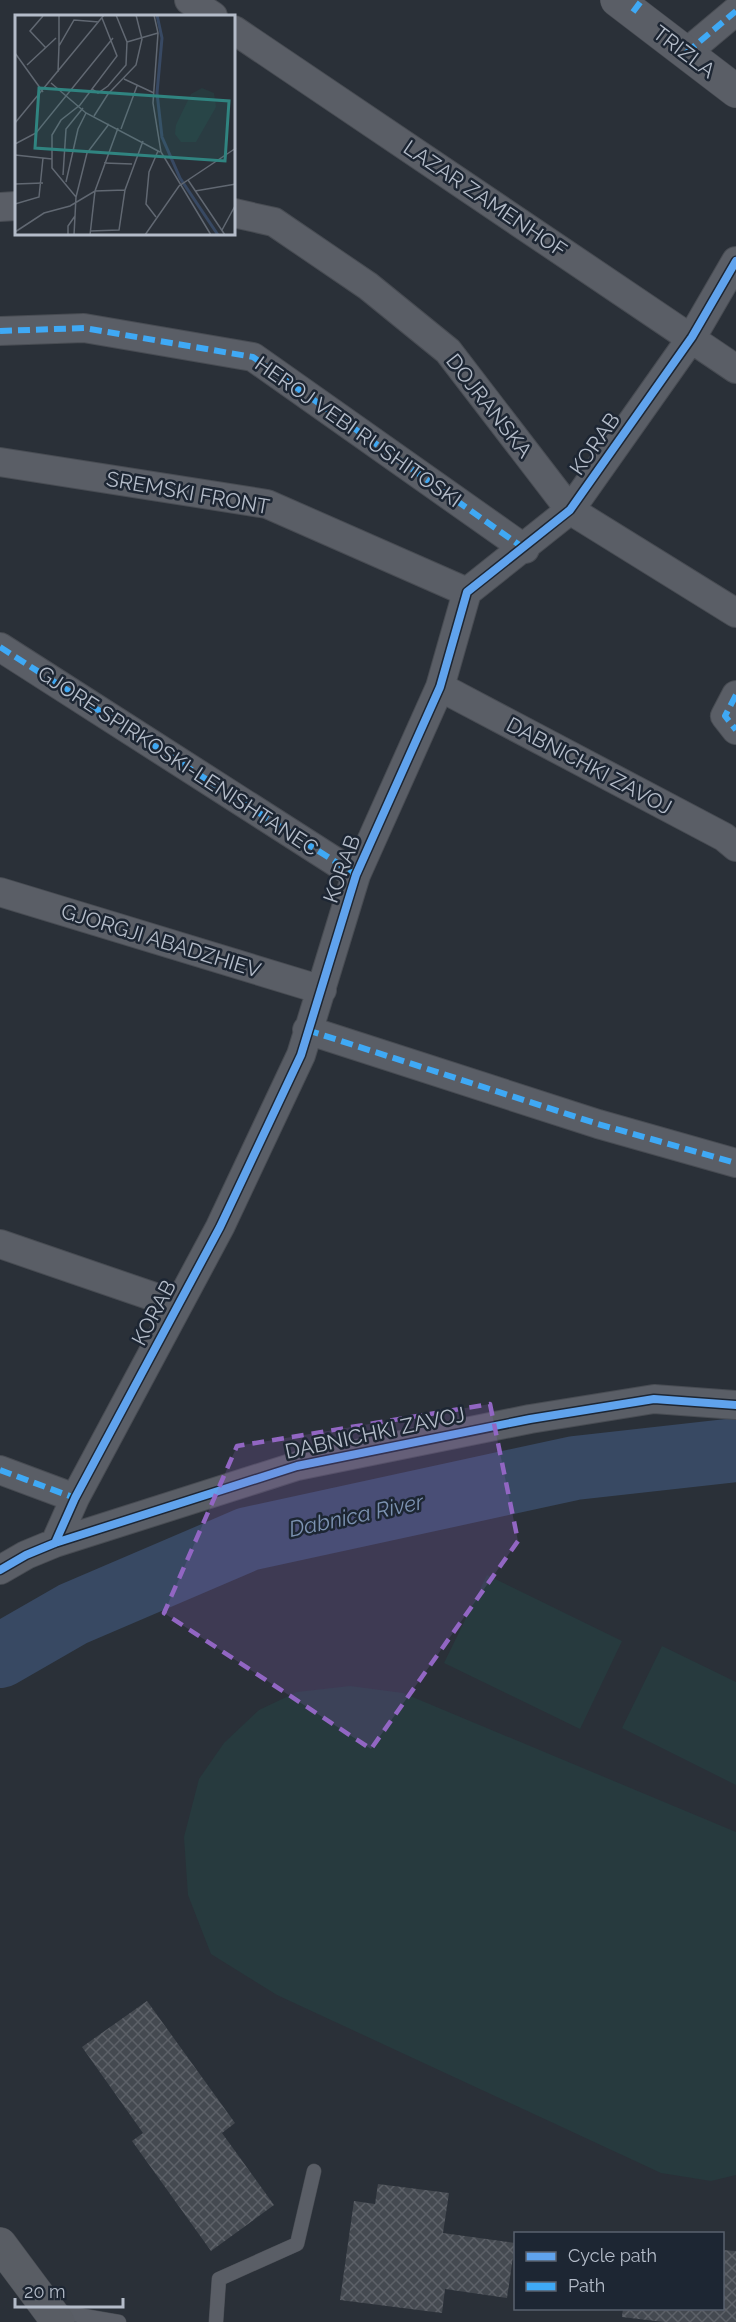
<svg xmlns="http://www.w3.org/2000/svg" width="736" height="2322" viewBox="0 0 736 2322" font-family="Raleway,sans-serif">
<style>
.grass{fill:#273a3e}
.lines{fill:none;stroke-linecap:round;stroke-linejoin:round}
.river{stroke:#384963;stroke-width:64}
.building{fill:url(#building-cross-hatch)}
.service-casing{stroke:#484c53;stroke-width:15}
.minor-casing{stroke:#484c53;stroke-width:30}
.tertiary-casing{stroke:#484c53;stroke-width:34}
.secondary-casing{stroke:#484c53;stroke-width:34}
.service{stroke:#5a5e66;stroke-width:14}
.minor{stroke:#5a5e66;stroke-width:28}
.tertiary{stroke:#5a5e66;stroke-width:33}
.secondary{stroke:#595d64;stroke-width:33}
.quiet{stroke:#3fa9f5;stroke-width:6;stroke-dasharray:12 6;stroke-linecap:butt}
.cycleway-casing{stroke:#1d2633;stroke-width:11}
.cycleway{stroke:#60a3ed;stroke-width:8}
.marked{fill:#9266c3;fill-opacity:0.2;stroke:#9266c3;stroke-width:4.5;stroke-dasharray:12 8;stroke-linejoin:round}
.labels{text-anchor:middle;stroke-width:5;stroke-linejoin:round;paint-order:stroke}
.street-label{font-size:21px;fill:#b4bcc9;stroke:#1d2633}
.water-label{font-size:22px;font-style:italic;fill:#7c92b1;stroke:#1d2633}
.inset-river{fill:none;stroke:#384963;stroke-width:3}
.inset-road{fill:none;stroke:#616872;stroke-width:1.5}
.view{fill:#308480;fill-opacity:0.15;stroke:#308480;stroke-width:3}
.inset-edge{fill:none;stroke:#b4bcc9;stroke-width:3}
</style>
<defs>
<pattern id="building-cross-hatch" width="8" height="8" patternUnits="userSpaceOnUse" patternTransform="scale(1.5)"><rect width="8" height="8" fill="#444950"/><path d="M0 0l8 8M0 8l8-8" fill="none" stroke="#5d6168"/></pattern>
</defs>
<rect width="100%" height="100%" fill="#2a3038"/>
<path class="grass" d="M487 1575 622 1641 580 1729 444 1663Z
M662 1646 736 1682V1785L622 1728Z
M350 1686 403 1693 736 1832V2175L711 2181 661 2173 277 1995 211 1954 188 1895 184 1837 199 1779 224 1743 259 1710 297 1692Z"/>
<g class="lines">
<path class="river" d="M0 1656 73 1614 248 1539 575 1468 736 1450"/>
</g>
<path class="building" d="M147 2001 235 2123 222 2133 274 2205 211 2251 132 2141 143 2133 82 2047Z
M378 2184 449 2193 443 2233 515 2243 507 2298 445 2289 442 2313 340 2300 354 2201 375 2204Z
M722 2250 736 2251V2322H664L622 2317 623 2308H722Z"/>
<g class="lines">
<defs>
<path id="service" d="M55 2311 119 2322
M216 2322 219 2279 297 2244 314 2171"/>
<path id="minor" d="M189 0 213 16
M234 30 736 369
M686 53 736 11
M0 207 16 206
M234 213 274 222 368 286 448 351 570 510 736 613
M0 331 84 328 253 357 525 549
M0 462 267 504 467 592
M0 647 356 875
M440 687 724 837 736 847
M736 695 725 716 736 730
M0 892 322 990
M307 1030 598 1124 736 1163
M0 1244 178 1305
M0 1470 75 1498
M55 1543 75 1498 220 1227 301 1055 356 875 440 687 467 592 570 510 692 337 736 261
M0 1570 26 1555 55 1543 297 1466 530 1419 654 1399 736 1405"/>
<path id="tertiary" d="M617 0 736 91"/>
<path id="secondary" d="M0 2244 58 2322"/>
</defs>
<use href="#service" class="service-casing"/>
<use href="#minor" class="minor-casing"/>
<use href="#tertiary" class="tertiary-casing"/>
<use href="#secondary" class="secondary-casing"/>
<use href="#service" class="service"/>
<use href="#minor" class="minor"/>
<use href="#tertiary" class="tertiary"/>
<use href="#secondary" class="secondary"/>
<path class="quiet" d="M633 12 642 0
M686 53 736 11
M0 331 84 328 253 357 525 549
M0 647 356 875
M736 695 725 716 736 730
M307 1030 598 1124 736 1163
M0 1470 75 1498"/>
<defs>
<path id="cycleway" d="M55 1543 75 1498 220 1227 301 1055 356 875 440 687 467 592 570 510 692 337 736 261
M0 1570 26 1555 55 1543 297 1466 530 1419 654 1399 736 1405"/>
</defs>
<use href="#cycleway" class="cycleway-casing"/>
<use href="#cycleway" class="cycleway"/>
</g>
<path class="marked" d="M490 1404 518 1541 371 1749 164 1613 237 1446Z"/>
<g class="labels">
<g class="street-label">
<text transform="translate(684 52) rotate(37)" y="7">TRIZLA</text>
<text transform="translate(485 199) rotate(34)" y="7">LAZAR ZAMENHOF</text>
<text transform="translate(489 406) rotate(52)" y="7">DOJRANSKA</text>
<text transform="translate(358 432) rotate(35)" y="7">HEROJ VEBI RUSHITOSKI</text>
<text transform="translate(595 444) rotate(-55)" y="7">KORAB</text>
<text transform="translate(188 493) rotate(10)" y="7">SREMSKI FRONT</text>
<text transform="translate(178 761) rotate(33)" y="7">GJORE SPIRKOSKI-LENISHTANEC</text>
<text transform="translate(589 766) rotate(28)" y="7">DABNICHKI ZAVOJ</text>
<text transform="translate(342 869) rotate(-70)" y="7">KORAB</text>
<text transform="translate(161 941) rotate(17)" y="7">GJORGJI ABADZHIEV</text>
<text transform="translate(154 1313) rotate(-62)" y="7">KORAB</text>
<text transform="translate(375 1433) rotate(-12)" y="7">DABNICHKI ZAVOJ</text>
</g>
<g class="water-label">
<text transform="translate(356 1515) rotate(-12)" y="8">Dabnica River</text>
</g>
</g>
<g transform="translate(15 15)">
<rect width="220" height="220" fill="#2a3038"/>
<path d="M187 73 199 78 201 92 181 127H166L160 119 161 110 176 79Z" fill="#273a3e"/>
<path class="inset-river" d="M142 0 147 23 142 78 147 122 165 163 203 220"/>
<path class="inset-road" d="M44 0V31M139 0 143 18 138 88 146 137 196 220M28 1 15 16 31 33M112 27 143 18M0 38 28 77M12 50 41 23M43 57 44 31 59 5 84 7M109 64 139 78M36 68 71 98 145 137M77 74 83 78 93 71 111 50 112 27 101 0M79 101 93 79 121 50 127 24 121 0M0 108 89 0M106 114 122 71M0 129 21 118 98 23M0 140 37 144M89 148 117 149M48 160 51 114 68 93M173 165 210 220M51 167 63 114 71 98M0 169 28 168M180 176 221 169M61 182 72 138 94 109M0 189 24 182 28 143M141 202 131 189 134 157 143 136M207 215 221 189M75 216 104 215 110 175 128 126M0 217 29 198 55 191 80 176 110 175M53 220V211L60 201M59 220 61 182 37 153V120L46 105 65 90 102 41 87 3M75 220 80 176 103 113M130 220 164 171 221 133"/>
<path class="view" d="M24 73 214 86 210 146 20 133Z"/>
<rect width="220" height="220" class="inset-edge"/>
</g>
<rect x="514" y="2232" width="210" height="78" fill="#1d2633" stroke="#59626f" stroke-width="1.5"/>
<rect x="526" y="2252" width="30" height="9" fill="#60a3ed" stroke="#59626f" stroke-width="1.5"/>
<text x="568" y="2262" font-size="18" fill="#b4bcc9">Cycle path</text>
<rect x="526" y="2282" width="30" height="9" fill="#3fa9f5" stroke="#59626f" stroke-width="1.5"/>
<text x="568" y="2292" font-size="18" fill="#b4bcc9">Path</text>
<path d="M15 2298v9h108v-9" fill="none" stroke="#b4bcc9" stroke-width="3"/>
<text x="24" y="2298" font-size="18" fill="#b4bcc9" stroke="#1d2633" stroke-width="4.5" paint-order="stroke">20 m</text>
</svg>
